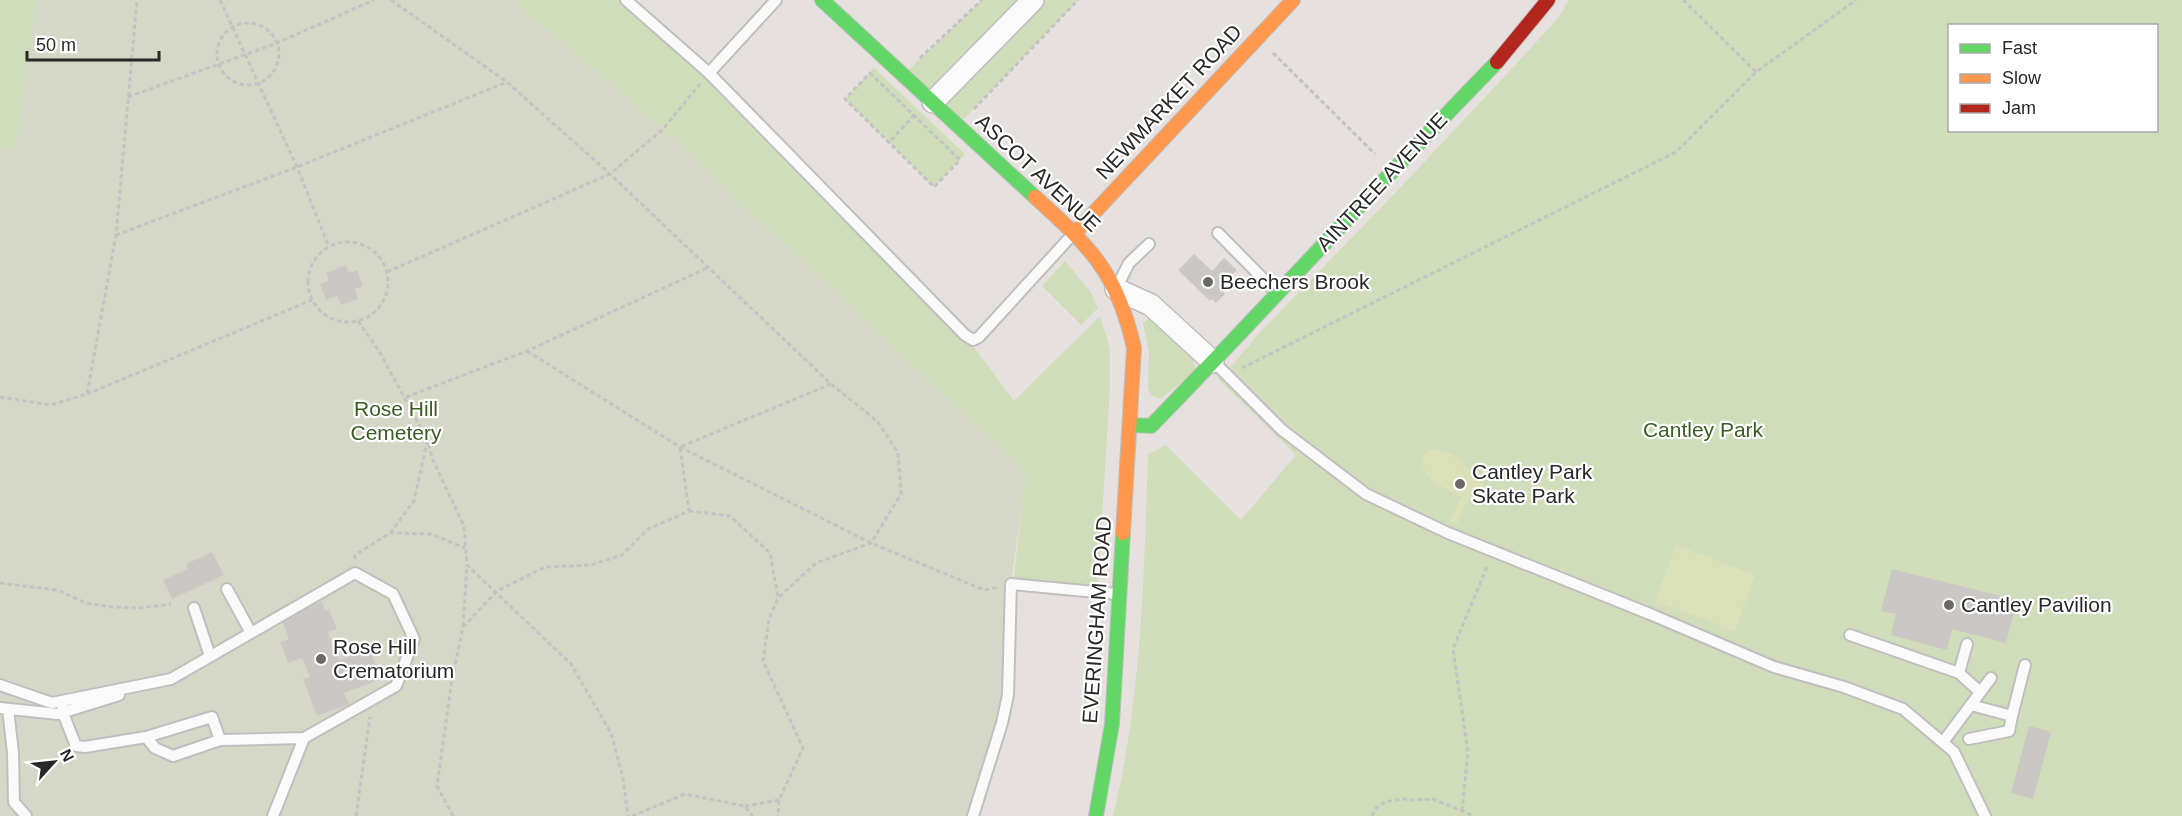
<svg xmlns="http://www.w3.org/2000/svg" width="2182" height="816" viewBox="0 0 2182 816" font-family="Arial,sans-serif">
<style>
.green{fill:#cfddba;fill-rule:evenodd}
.cemetery{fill:#d5d8c7}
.pitch{fill:#dae0b8}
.building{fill:#cbc7c5}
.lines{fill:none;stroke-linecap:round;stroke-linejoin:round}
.lane-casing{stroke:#c0bfbf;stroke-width:14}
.street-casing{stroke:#c0bfbf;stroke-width:24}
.fast-casing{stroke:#c0bfbf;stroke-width:16}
.slow-casing{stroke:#c0bfbf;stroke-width:16}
.jam-casing{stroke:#c0bfbf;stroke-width:16}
.path{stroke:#c4c3c3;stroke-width:3;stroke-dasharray:4.5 3;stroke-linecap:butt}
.lane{stroke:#fbfafa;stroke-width:10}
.street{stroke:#fbfafa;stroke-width:21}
.fast{stroke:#63d668;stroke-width:14}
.slow{stroke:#ff974d;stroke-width:14}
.jam{stroke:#b3261e;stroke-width:14}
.poi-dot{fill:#6a6968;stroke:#fff;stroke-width:2}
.labels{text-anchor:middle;stroke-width:4.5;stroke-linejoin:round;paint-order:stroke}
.street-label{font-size:21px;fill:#282828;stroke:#fff}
.poi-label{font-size:21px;fill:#282828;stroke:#fff;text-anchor:start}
.park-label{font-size:21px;fill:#395c21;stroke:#fff}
</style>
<rect width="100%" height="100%" fill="#e6e1de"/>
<path class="green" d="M0 0H36L15 151 0 147Z
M512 0H626L709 73 965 335 1014 401 1100 316 1110 349V386L1098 586 1014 578 1025 473 663 129Z
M982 0H1078L957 126 904 74Z
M1569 0H2182V816H1113C1142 697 1144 575 1148 454L1166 445 1241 520 1296 455 1217 378 1229 369 1261 331 1398 190 1519 61 1558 18ZM1950 26H2156V130H1950Z
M874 68 965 154 934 187 845 99Z
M1065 261 1090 291 1098 308 1081 325 1042 286Z
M1148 318 1157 320 1193 355 1195 371 1161 399 1152 396 1148 389 1149 353 1143 323Z"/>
<path class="cemetery" d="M36 0H512L663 129 1026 473 1011 584 1008 695 972 816H0V147L15 150Z"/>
<path class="pitch" d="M1436 449 1443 453H1452L1488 489 1476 501 1469 498 1456 525 1449 522 1462 497C1444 487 1420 481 1422 457L1429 450Z
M1676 545 1755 575 1735 631 1655 601Z"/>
<path class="building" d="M1194 254 1212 271 1224 258 1237 270 1220 288 1225 294 1216 303 1212 299 1210 301 1178 270Z
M346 265 349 273 357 270 363 286 355 289 358 299 341 305 337 296 326 300 320 284 329 280 326 273Z
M212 552 224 575 172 599 163 580 188 569 186 564Z
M1892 569 2017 600 2006 643 1952 629 1947 650 1891 635 1896 614 1881 611Z
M322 602 325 611 329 609 337 629 328 632 339 660 369 648 381 679 344 693 349 704 317 716 303 679 310 677 302 658 288 663 280 642 289 639 281 617Z
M2029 726 2051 732 2033 799 2011 793Z"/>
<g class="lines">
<defs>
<path id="lane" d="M626 0 709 73 965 335 973 340 979 337 1073 234
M709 73 776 0
M1218 233 1277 293
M1119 283 1129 263 1149 244
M1216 364 1282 430 1366 494 1448 533 1650 614 1774 667 1844 687 1903 709 1954 752 1985 816
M227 589 251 633
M194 608 210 656
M1850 635 1959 673 1980 692
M1959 673 1967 644
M0 685 52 703 171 679 355 573 393 594 414 639 396 686 304 738 273 816
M62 701 63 713 76 746 85 747 146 737 212 717 220 740 173 756 155 748 146 737
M1971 705 2012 716 2025 665
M0 708 58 714 119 695
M8 709 13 753 14 802 26 816
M1969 739 2009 731 2012 716
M220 740 304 738
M1943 742 1991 678
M973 816 1002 723 1008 695 1011 584 1117 594"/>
<path id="street" d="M933 102 1033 0
M1116 289 1151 305 1213 362"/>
<path id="fast" d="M822 0 1035 197
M1130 425 1151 426C1268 306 1380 182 1497 62
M1096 816 1112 724 1123 533"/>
<path id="slow" d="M1035 197C1091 248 1117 272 1134 348L1123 533
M1075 233 1293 0"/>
<path id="jam" d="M1497 62 1548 0"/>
</defs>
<use href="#lane" class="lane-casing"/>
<use href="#street" class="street-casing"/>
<use href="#fast" class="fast-casing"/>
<use href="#slow" class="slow-casing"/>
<use href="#jam" class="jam-casing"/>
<path class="path" d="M220 0 297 167 329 247
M391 0 507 82 610 174 831 384 877 421 898 452 901 494 871 543 816 563 778 598 769 619 763 661 803 748 779 800 778 816
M1683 0 1756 72
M217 54a31 31 0 1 1 62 0a31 31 0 1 1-62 0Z
M1273 53 1375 154
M920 58 982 0
M870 73 960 160 934 187 845 99Z
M128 97 277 43 374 0
M974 109 1078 0
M891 140 914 115
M116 235 297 167 507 82
M308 282a40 40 0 1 1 80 0a40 40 0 1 1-80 0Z
M387 272 610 174 663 129 700 84
M358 321 379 351 428 441 432 458 464 526 467 565 571 664 611 733 623 778 628 816
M527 351 680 447 871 543 984 590 999 587
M1242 368 1676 152 1756 72 1856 0
M87 394 312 300
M0 397 51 405 87 394 116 235 137 0
M406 397 527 351 707 268
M689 511 730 516 770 553 778 598
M390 533 414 501 427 442
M355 559V555L390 533 431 534 465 548
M0 583 57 590 86 603 112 607 139 608 171 604
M463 626 467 565
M745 806 779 800
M1462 811 1468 752 1453 649 1488 564
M356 816 370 717
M453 816 437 786 452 679 463 627 497 591 545 567 591 565 622 555 648 529 689 511 680 447 831 384
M632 816 685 794 744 806 753 816
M1372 816 1376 808 1385 802 1403 799 1412 800 1433 799 1474 816"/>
<use href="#lane" class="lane"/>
<use href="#street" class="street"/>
<use href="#fast" class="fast"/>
<use href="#slow" class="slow"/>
<use href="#jam" class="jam"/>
</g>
<g class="poi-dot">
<circle cx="1208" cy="282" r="6"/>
<circle cx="1460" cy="484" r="6"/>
<circle cx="1949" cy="605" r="6"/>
<circle cx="321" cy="659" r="6"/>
</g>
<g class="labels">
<g class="street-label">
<text transform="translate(1169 102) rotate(-47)" y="7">NEWMARKET ROAD</text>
<text transform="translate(1038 173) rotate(43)" y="7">ASCOT AVENUE</text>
<text transform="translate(1382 182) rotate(-47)" y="7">AINTREE AVENUE</text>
<text transform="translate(1097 620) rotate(-86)" y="7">EVERINGHAM ROAD</text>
</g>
<g class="poi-label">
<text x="1220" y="289">Beechers Brook</text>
<text x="1472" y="479">Cantley Park<tspan x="1472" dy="24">Skate Park</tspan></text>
<text x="1961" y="612">Cantley Pavilion</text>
<text x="333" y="654">Rose Hill<tspan x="333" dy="24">Crematorium</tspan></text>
</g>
<g class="park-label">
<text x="396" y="416">Rose Hill<tspan x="396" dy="24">Cemetery</tspan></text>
<text x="1703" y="437">Cantley Park</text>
</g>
</g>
<rect x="1948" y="24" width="210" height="108" fill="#ffffff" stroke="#a9a9a9" stroke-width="1.5"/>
<rect x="1960" y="44" width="30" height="9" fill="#63d668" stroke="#a9a9a9" stroke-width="1.5"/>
<text x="2002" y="54" font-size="18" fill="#282828">Fast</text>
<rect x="1960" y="74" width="30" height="9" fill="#ff974d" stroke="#a9a9a9" stroke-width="1.5"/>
<text x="2002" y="84" font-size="18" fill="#282828">Slow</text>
<rect x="1960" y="104" width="30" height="9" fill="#b3261e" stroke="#a9a9a9" stroke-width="1.5"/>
<text x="2002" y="114" font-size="18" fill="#282828">Jam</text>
<g transform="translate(54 762) rotate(63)" stroke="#ffffff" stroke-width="4.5" paint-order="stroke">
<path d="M0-4.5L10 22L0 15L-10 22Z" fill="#282828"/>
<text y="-9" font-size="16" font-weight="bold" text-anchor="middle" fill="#282828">N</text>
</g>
<path d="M27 51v9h132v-9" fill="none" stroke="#282828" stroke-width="3"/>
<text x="36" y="51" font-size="18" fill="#282828" stroke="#ffffff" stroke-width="4.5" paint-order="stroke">50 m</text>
</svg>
